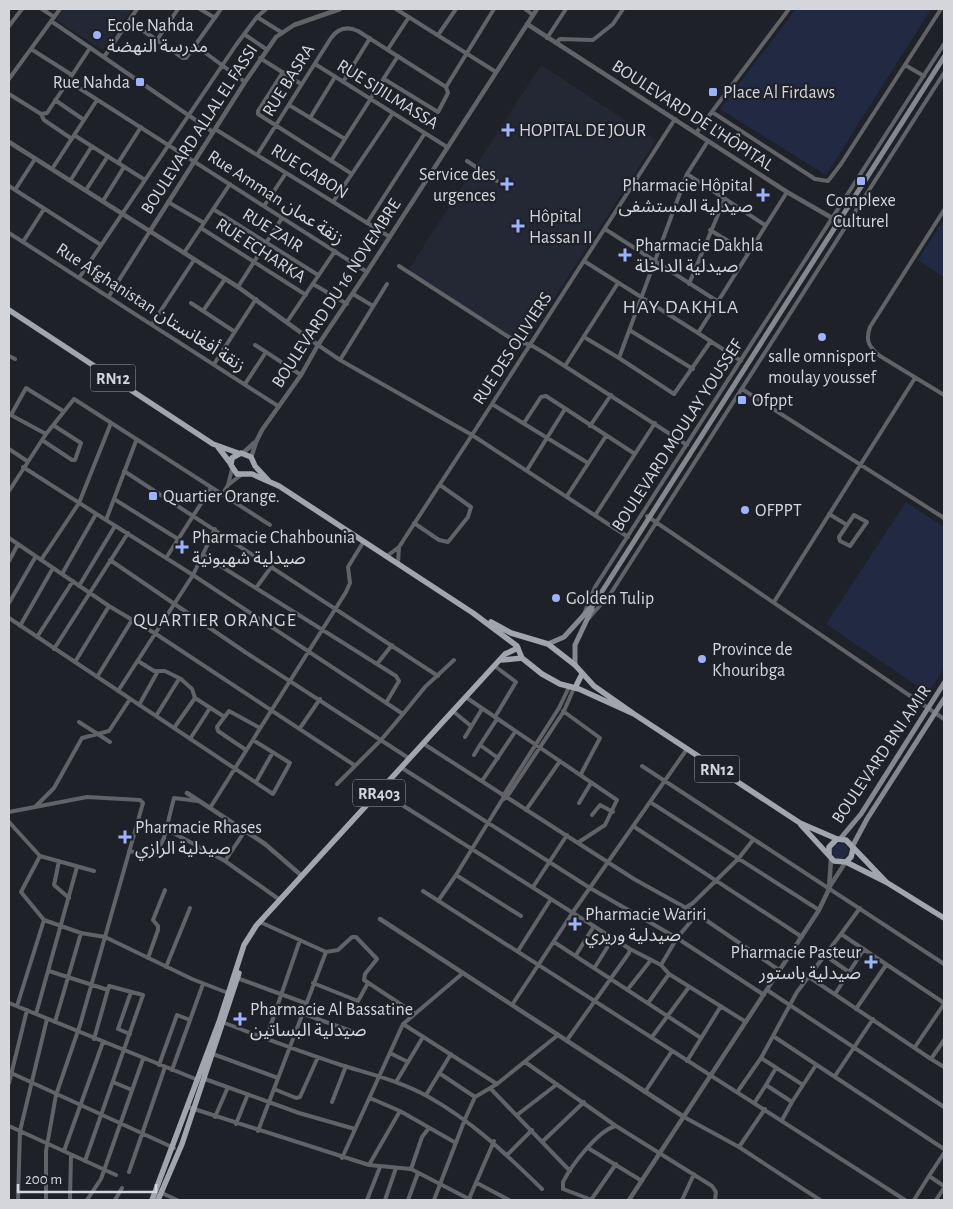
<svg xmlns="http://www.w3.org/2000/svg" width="953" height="1209" viewBox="0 0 953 1209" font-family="'Alegreya Sans','Noto Sans Arabic',sans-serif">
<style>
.built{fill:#242835}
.green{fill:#222a43}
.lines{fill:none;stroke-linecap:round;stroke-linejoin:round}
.minor{stroke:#616367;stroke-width:4}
.tertiary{stroke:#616367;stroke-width:4.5}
.secondary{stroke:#85888e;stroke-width:5}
.primary{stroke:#a1a5ad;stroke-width:5.5}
.poi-dot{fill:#9cb4fd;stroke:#1e2128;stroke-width:2}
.labels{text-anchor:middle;stroke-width:4.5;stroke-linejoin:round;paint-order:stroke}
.shield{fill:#1e2128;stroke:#9da0a5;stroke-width:1}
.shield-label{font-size:16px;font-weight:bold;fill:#d4d6db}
.poi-label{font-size:18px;fill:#d4d6db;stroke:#1e2128;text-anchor:start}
.street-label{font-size:18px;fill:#d4d6db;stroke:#1e2128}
.neighbourhood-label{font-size:19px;letter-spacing:1px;fill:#d4d6db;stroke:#1e2128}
.quarter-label{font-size:20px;letter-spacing:1px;fill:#d4d6db;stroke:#1e2128}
</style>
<rect width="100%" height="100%" fill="#1e2128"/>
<path class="built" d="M64 9H132L103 50 56 20Z
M541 65 656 140 531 334 521 329 512 342 407 272Z"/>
<path class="green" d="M796 9H931L826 175 720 109Z
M944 219V277L918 260Z
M906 502 944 527V668L928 693 826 624Z
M832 851a8 8 0 1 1 16 0a8 8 0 1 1-16 0Z"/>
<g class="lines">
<path class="minor" d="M42 9 54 17
M200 9 215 18
M396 9 496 72
M525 9 533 15
M257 17 281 32
M51 21 213 132
M129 21 183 58H186L221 9
M9 26 22 9
M244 34 266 49
M438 35 456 9
M547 38 566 9
M157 40 178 9
M556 43 560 39 593 40 613 24 623 9
M196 46 245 82
M31 49 72 75
M388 49 409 17
M104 57 137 9
M260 58 301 84
M315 64 447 147
M905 65 924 76
M283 72 258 111V114L352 174
M9 79 60 9
M68 81 367 272
M343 82 370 38
M446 87 494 9
M9 94 41 114 44 120 72 139
M55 100 84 120
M289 105 345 139
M712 112 815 179 828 181 841 164 941 9
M41 114 47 113 90 48
M310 118 335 77
M215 129 390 237
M696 133 789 9
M74 135 145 180
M708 141 687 174 619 358 674 394 711 341
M257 155 331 38C338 28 347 26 358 31L446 87 448 93 438 112 384 79
M331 161 398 56
M467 161 497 181
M118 163 141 127
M52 169 97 100
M687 174 765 225
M70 181 92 146
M9 186 101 245
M15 190 35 159
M86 190 108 156
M103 201 124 167
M168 202 204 223
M333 202 393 113
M264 206 286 173
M213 209 318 275
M944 210 870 327C865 341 869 347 880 356L944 395
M367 223 425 133
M201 228 306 295
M605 229 717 301
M710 230 748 253
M9 233 278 406
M23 242 44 209
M184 253 230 184
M584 261 698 333
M399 266 515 341 531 345 546 354 687 445
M79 278 236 45 257 17 266 9
M313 284 347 304
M689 284 725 198
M238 287 282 218
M353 294 373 306
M109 296 150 231
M191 303 235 332
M203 311 225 279
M287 322 335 251
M152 324 194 260
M631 331 693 369
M584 337 619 358
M255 345 266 352
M318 345 340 360 472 435 399 547 387 556
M9 356 15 359
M340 360 387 284
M741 361 698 333 787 192
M214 364 256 299
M565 366 618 283
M245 384 266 352 301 375
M742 389 944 518
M492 404 588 463
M9 414 46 434
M11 415 26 388 63 411
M524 423 541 397 546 396 635 454
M590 426 611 395
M42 440 72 460H75L81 443 53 425
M9 449 27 461
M23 467 106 520 136 441
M527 470 565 409
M124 471 438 676
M228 485 232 469
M9 491 46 434 74 399 270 525
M222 495 228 485 241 475
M567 496 606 436
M114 499 178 539
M596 514 655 423
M829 514 847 525
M854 515 867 522 850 546 840 541 839 537Z
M647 516 944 719
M106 520 193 575 403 714 381 740 337 784
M414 523 439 540 448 542 468 517 471 507 440 485
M628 537 472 435 675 119
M9 538 109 606 156 634 354 765
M203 555 396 676 399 681 386 703
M166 558 211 488
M41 560 79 503 111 423
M110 560 245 652 410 759
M9 561 18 544
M398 563 399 547
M62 574 96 514
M79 586 115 526
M256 588 272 566
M774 602 915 378
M9 603 36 556
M584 614 595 587 944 44
M9 618 273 794 290 763 253 740
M589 618 611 593 944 73
M20 626 53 568
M37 637 73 581
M54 649 128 533
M138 661 154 671H165L181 679 192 689 195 698
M75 662 109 606
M377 664 392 645
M97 677 132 620
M118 691 193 575 215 529
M467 698 617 800 605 825 579 842
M139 705 158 671
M563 711 600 738 581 774
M454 712 471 726
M403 714 425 687 454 660
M156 716 179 679
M495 717 516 682 496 667
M497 719 480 745 498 758
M79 722 110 742
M174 728 195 698 223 716
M300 728 320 699
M465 737 482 709
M190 739 210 708
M424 744 634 879 697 914 779 970
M246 750 218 731 217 727 229 711 260 728
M474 755 480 745
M642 766 944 964
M402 768 590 888 677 938 764 995
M482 781 515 732
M256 782 273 752
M380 791 630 949 661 965 669 974 746 1022
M503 796 559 708 569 687
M650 802 819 910
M579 803 591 783
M36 806 54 788 82 738 109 731 130 699
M210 808 346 592 350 583 348 567 364 541
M526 810 560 761
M9 812 87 797 140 800 143 803 80 1025 56 1095 46 1151V1200
M592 815 600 805 613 812
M9 822 40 856 21 892 44 920 81 933 105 937 192 979 228 993
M633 826 802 937
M166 829 225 861
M245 831 225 861 280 900
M129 851 149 855 156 854 164 838 174 798 198 801
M40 856 94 871
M59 861 54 885 69 898
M533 887 567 835
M423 891 905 1200
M438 901 456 875
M685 908 693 903 738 859 753 840
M860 908 841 934 944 1003
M521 916 456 875 502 800 507 797 564 711 574 688
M554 942 701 1038
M518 951 551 899
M326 952 338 950 352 937H356L377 959 365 974 364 980 414 1013
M576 955 594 926
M826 956 849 972
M148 958 158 930V926L153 920 165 890
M661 965 677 938 697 914
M166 967 190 908
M595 967 613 938
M49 971 108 990
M809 977 931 1059 944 1040
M237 978 305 1003
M313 983 358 1001 368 983
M628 989 651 960
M767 990 944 1107
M835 994 864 949
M9 1003 198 1080
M648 1003 669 974
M512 1005 573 912 687 749
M17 1006 44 920
M856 1009 886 965
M301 1013 351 1031
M36 1014 77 867
M55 1022 81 933
M222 1022C261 1037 301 1052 341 1065 370 1074 400 1081 427 1096 472 1121 505 1153 542 1189
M403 1024 497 1084
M130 1034 118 1029 131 992
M773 1036 944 1149
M652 1037 689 987
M266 1039 300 940
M567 1040 629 953 630 949
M915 1047 944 1004
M390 1053 408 1062
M213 1054 278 1078
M761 1058 803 1085
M931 1059 944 1067
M687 1061 721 1006
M525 1062 616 1126 712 1186 716 1192 715 1200
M159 1065 177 1015 190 1020
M172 1070 203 984
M9 1072 174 1148
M439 1073 475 1097
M835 1076 873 1019
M205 1079 299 1113 355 1129
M113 1082 132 1090
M396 1082 423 1037
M9 1083 27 1010
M766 1085 776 1068
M490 1088 570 1171
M274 1089 296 1098 300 1097 318 1057
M738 1091 761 1058 797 992 841 934
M645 1092 672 1051
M426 1095 451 1054
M370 1098 400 1111 456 1143
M332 1102 346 1066
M755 1102 766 1085 792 1102 816 1065
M188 1107 369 1165 411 1169 471 1200
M517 1115 556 1085
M215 1117 228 1087
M684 1117 739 1147 820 1200
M782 1120 792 1102
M236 1124 248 1094
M9 1126 116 1175
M258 1131 326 952 260 922
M542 1142 584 1102
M739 1147 765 1109
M588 1148 642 1181
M64 1151 103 1042
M507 1155 532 1130
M342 1158 403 1024 463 973
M85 1161 143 995 109 986 94 1039
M369 1165 400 1111
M411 1169 422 1137 429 1128
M129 1172 165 1067
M929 1176 944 1153
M477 1183 509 1200
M162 1193 177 1200
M469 1199 494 1141
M18 1200 20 1131 47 1019
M70 1200 71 1155
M87 1200 101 1179 143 1059
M115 1200 122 1188
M367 1200 380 1167
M385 1200 396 1168
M408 1200 418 1173
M434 1200 465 1119 475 1097 497 1084 558 1035
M591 1200 616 1164
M592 1200 563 1189V1182C571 1166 598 1130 616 1126
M682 1200 694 1174
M914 1200 929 1176 944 1186
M936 1200 944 1188"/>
<path class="tertiary" d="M527 24 787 192 839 222
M9 142 238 287 318 345
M150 231 245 82 276 37 294 25 340 9
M243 453 254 443
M251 458 256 442 262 430 301 375 318 345 367 272 537 9
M187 793 265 844 302 876
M830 886 845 863
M380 919 684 1117
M629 1200 819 910 829 889 831 859"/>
<path class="secondary" d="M548 644 564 637 594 604 944 57
M575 665V645L592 609
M840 839 861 814 944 683
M852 847 867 819 944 699"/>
<path class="primary" d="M9 310 213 444 238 453
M218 447 231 464
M268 480 255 466 251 457 241 453 232 458 231 465 237 474H252L279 486 473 613 517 646 522 658 542 674 560 684 579 689 634 714
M491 622 511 633 548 644 575 665 594 686 634 714 800 823 837 839 846 840 886 882
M502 660 522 658
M575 688 582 674
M801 825 834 861 846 862 886 882 944 918
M829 855V847L837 839
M846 862 851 857 853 849
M152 1200 219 1022 244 945 256 926 505 654 518 648
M158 1200 182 1144 239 973"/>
</g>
<g class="poi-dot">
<circle cx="97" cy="35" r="5"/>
<rect x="135" y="77" width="10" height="10" rx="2.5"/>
<rect x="708" y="87" width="10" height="10" rx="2.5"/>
<path d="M505.5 122.5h5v5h5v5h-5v5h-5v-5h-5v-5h5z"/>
<rect x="856" y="176" width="10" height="10" rx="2.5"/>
<path d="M504.5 176.5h5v5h5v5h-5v5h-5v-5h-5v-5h5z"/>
<path d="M760.5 187.5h5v5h5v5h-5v5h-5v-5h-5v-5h5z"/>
<path d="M515.5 218.5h5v5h5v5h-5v5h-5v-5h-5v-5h5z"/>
<path d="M622.5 247.5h5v5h5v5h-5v5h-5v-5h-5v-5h5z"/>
<circle cx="822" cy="337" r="5"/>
<rect x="737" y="395" width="10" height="10" rx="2.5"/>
<rect x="148" y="491" width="10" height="10" rx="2.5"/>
<circle cx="745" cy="510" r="5"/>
<path d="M179.5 539.5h5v5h5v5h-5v5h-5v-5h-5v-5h5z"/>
<circle cx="556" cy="598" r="5"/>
<circle cx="702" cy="659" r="5"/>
<path d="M122.5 829.5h5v5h5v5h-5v5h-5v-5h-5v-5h5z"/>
<path d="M572.5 916.5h5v5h5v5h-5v5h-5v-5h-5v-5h5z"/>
<path d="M868.5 954.5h5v5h5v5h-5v5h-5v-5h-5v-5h5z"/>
<path d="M237.5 1011.5h5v5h5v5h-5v5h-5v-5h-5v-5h5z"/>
</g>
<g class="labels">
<g class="shield">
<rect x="90.5" y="364.5" width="45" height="27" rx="4"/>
<rect x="694.5" y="755.5" width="45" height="27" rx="4"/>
<rect x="353" y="779.5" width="52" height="27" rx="4"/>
</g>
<g class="shield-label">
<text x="113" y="384">RN12</text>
<text x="717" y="775">RN12</text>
<text x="379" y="799">RR403</text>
</g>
<g class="poi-label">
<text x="107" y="31">Ecole Nahda<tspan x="107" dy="21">مدرسة النهضة</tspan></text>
<text x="130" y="88" text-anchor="end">Rue Nahda</text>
<text x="723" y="98">Place Al Firdaws</text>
<text x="519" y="136">HOPITAL DE JOUR</text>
<text x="496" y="180" text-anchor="end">Service des<tspan x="496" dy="21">urgences</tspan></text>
<text x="753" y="191" text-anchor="end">Pharmacie Hôpital<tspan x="753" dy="21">صيدلية المستشفى</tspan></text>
<text x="861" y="206" text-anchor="middle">Complexe<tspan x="861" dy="21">Culturel</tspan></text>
<text x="529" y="222">Hôpital<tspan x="529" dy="21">Hassan II</tspan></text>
<text x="635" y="251">Pharmacie Dakhla<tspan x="635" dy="21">صيدلية الداخلة</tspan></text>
<text x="822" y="362" text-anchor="middle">salle omnisport<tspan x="822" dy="21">moulay youssef</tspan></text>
<text x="752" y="406">Ofppt</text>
<text x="163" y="502">Quartier Orange.</text>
<text x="755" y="516">OFPPT</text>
<text x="192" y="543">Pharmacie Chahbounia<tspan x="192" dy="21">صيدلية شهبونية</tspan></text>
<text x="566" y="604">Golden Tulip</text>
<text x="712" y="655">Province de<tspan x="712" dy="21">Khouribga</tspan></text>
<text x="135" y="833">Pharmacie Rhases<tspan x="135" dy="21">صيدلية الرازي</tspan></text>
<text x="585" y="920">Pharmacie Wariri<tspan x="585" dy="21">صيدلية وريري</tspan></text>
<text x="861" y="958" text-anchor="end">Pharmacie Pasteur<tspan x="861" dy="21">صيدلية باستور</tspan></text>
<text x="250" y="1015">Pharmacie Al Bassatine<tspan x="250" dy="21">صيدلية البساتين</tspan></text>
</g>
<g class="street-label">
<text transform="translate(288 80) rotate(-58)" y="6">RUE BASRA</text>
<text transform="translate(388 94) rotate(32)" y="6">RUE SIJILMASSA</text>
<text transform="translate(693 115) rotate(33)" y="6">BOULEVARD DE L'HÔPITAL</text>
<text transform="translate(199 129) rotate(-57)" y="6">BOULEVARD ALLAL EL FASSI</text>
<text transform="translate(310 171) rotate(32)" y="6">RUE GABON</text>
<text transform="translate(276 197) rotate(33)" y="6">Rue Amman زنقة عمان</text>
<text transform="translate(273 230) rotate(32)" y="6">RUE ZAIR</text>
<text transform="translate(261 250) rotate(33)" y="6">RUE ECHARKA</text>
<text transform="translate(336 293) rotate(-57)" y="6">BOULEVARD DU 16 NOVEMBRE</text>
<text transform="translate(151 307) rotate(33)" y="6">Rue Afghanistan زنقة أفغانستان</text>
<text transform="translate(512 348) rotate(-57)" y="6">RUE DES OLIVIERS</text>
<text transform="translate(677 435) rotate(-57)" y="6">BOULEVARD MOULAY YOUSSEF</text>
<text transform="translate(881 754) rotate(-56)" y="6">BOULEVARD BNI AMIR</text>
</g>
<g class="neighbourhood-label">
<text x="215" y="626">QUARTIER ORANGE</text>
</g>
<g class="quarter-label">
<text x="681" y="313">HAY DAKHLA</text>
</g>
</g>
<rect width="953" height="1209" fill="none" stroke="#d4d6db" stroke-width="20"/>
<path d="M18 1184v8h138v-8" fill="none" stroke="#d4d6db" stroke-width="2.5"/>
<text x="25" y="1184" font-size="15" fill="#d4d6db" stroke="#1e2128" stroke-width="4" paint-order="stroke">200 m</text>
</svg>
